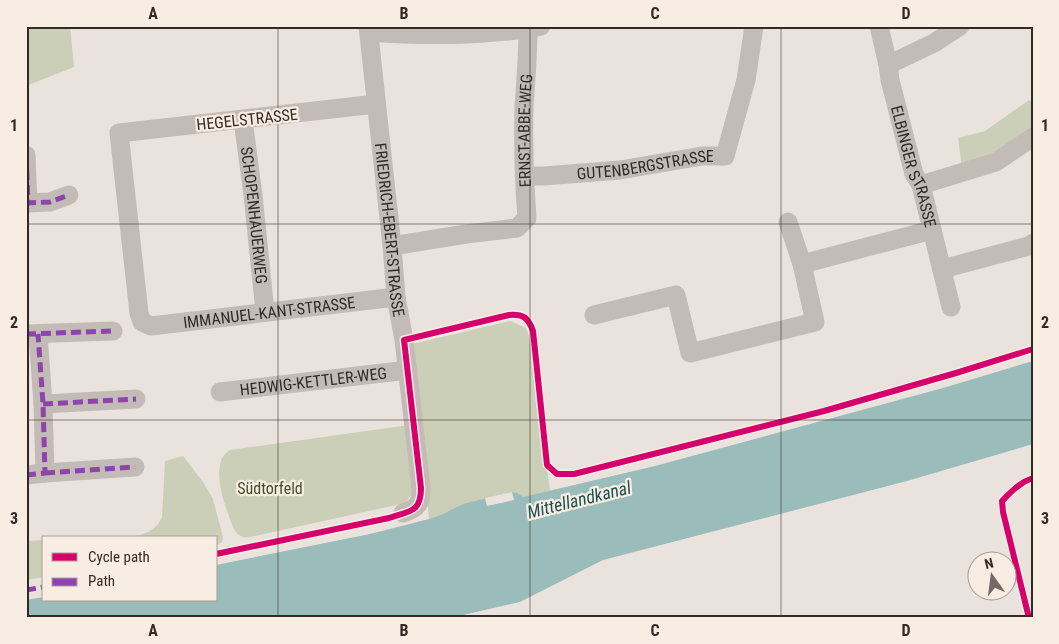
<svg xmlns="http://www.w3.org/2000/svg" width="1059" height="644" viewBox="0 0 1059 644" font-family="'Roboto Condensed',sans-serif">
<style>
.green{fill:#cccfb7}
.water{fill:#9abcba}
.pier{fill:#eae3dd}
.lines{fill:none;stroke-linecap:round;stroke-linejoin:round}
.minor{stroke:#c3bbb6;stroke-width:19}
.quiet{stroke:#8e44ad;stroke-width:5;stroke-dasharray:10 5;stroke-linecap:butt}
.cycleway-casing{stroke:#f8ede3;stroke-width:9}
.cycleway{stroke:#d6006c;stroke-width:6}
.grid{fill:none;stroke:#332925;stroke-width:1;stroke-opacity:0.55}
.labels{text-anchor:middle;stroke-width:4.5;stroke-linejoin:round;paint-order:stroke}
.street-label{font-size:16px;fill:#332925;stroke:#f8ede3}
.park-label{font-size:16px;fill:#44502a;stroke:#f8ede3}
.water-label{font-size:18px;font-style:italic;fill:#1d5253;stroke:#f8ede3}
.neatline{fill:none;stroke:#332925;stroke-width:2}
.grid-label{font-size:16px;text-anchor:middle;font-weight:bold;fill:#332925}
</style>
<rect width="100%" height="100%" fill="#eae3dd"/>
<path class="green" d="M26 26H70L74 67 26 86Z
M1029 100 1033 102V133L993 160 962 168 958 138 985 131Z
M510 321 526 328 530 339 550 491 429 519 411 353 412 344Z
M409 425 412 463V494L406 502 401 504 250 537C246 537 242 538 239 535 234 532 233 526 231 522 225 505 215 479 221 461 222 456 226 453 230 450Z
M183 456 203 482 213 499 223 537 222 542 216 546V538H99C121 537 152 541 162 517L165 461Z
M44 540V577L26 580V541Z"/>
<path class="water" d="M1033 361V444L907 481 603 560 520 602 450 618H26V600L44 597V600H216V565L370 534 429 519 441 515 463 504 512 492 517 493 523 497 655 466 943 388Z"/>
<path class="pier" d="M512 492 514 500 487 506 485 498Z"/>
<g class="lines">
<g class="minor">
<path id="s1" d="M368 26 392 246 396 297 404 340 421 488C421 504 418 508 403 513"/>
<path id="s2" d="M879 26 888 65 890 80 914 174 921 185 951 307"/>
<path d="M369 32C411 35 453 36 495 32 511 31 526 30 541 26"/>
<path d="M888 65 934 43 960 26"/>
<path id="s3" d="M376 104 119 133 139 313 142 322 151 326 396 297"/>
<path id="s4" d="M243 120 253 195 265 312"/>
<path d="M26 155 28 203"/>
<path id="s5" d="M524 176H544L620 170 702 156H725L746 80 754 26"/>
<path d="M921 185 996 162 1033 137"/>
<path d="M26 203 50 202 69 195"/>
<path d="M788 222 802 264"/>
<path id="s6" d="M392 246 466 234 517 228 527 218C524 181 523 144 524 106 526 80 528 55 528 29"/>
<path d="M942 269 1029 246 1033 243"/>
<path d="M594 315 676 295 690 353 815 322 802 264 932 230"/>
<path d="M26 334 113 331"/>
<path id="s7" d="M220 392 408 370"/>
<path d="M43 404 136 399"/>
<path d="M45 473 135 467"/>
<path d="M26 475 45 473 43 404 38 334"/>
</g>
<path class="quiet" d="M26 155 28 203
M26 203 50 202 69 195
M26 334 113 331
M43 404 136 399
M45 473 135 467
M26 475 45 473 43 404 38 334
M26 590 44 587"/>
<defs>
<path id="cycleway" d="M216 554 389 518C409 511 421 513 421 488L404 340 509 315C523 314 528 317 533 331L547 465 557 474H574L824 411 956 373 1033 349
M1029 618 1003 512 1002 501C1011 492 1020 482 1033 478"/>
</defs>
<use href="#cycleway" class="cycleway-casing"/>
<use href="#cycleway" class="cycleway"/>
</g>
<path class="grid" d="M278 26V618M530 26V618M781 26V618M26 224H1033M26 420H1033"/>
<g class="labels">
<g class="street-label">
<text transform="translate(247 119) rotate(-6)" y="6">HEGELSTRASSE</text>
<text dy="6" stroke="none"><textPath href="#s6" startOffset="228">ERNST-ABBE-WEG</textPath></text>
<text dy="6" stroke="none"><textPath href="#s5" startOffset="122">GUTENBERGSTRASSE</textPath></text>
<text dy="6" stroke="none"><textPath href="#s2" startOffset="145">ELBINGER STRASSE</textPath></text>
<text dy="6" stroke="none"><textPath href="#s4" startOffset="96">SCHOPENHAUERWEG</textPath></text>
<text dy="6" stroke="none"><textPath href="#s1" startOffset="205">FRIEDRICH-EBERT-STRASSE</textPath></text>
<text dy="6" stroke="none"><textPath href="#s3" startOffset="578">IMMANUEL-KANT-STRASSE</textPath></text>
<text dy="6" stroke="none"><textPath href="#s7" startOffset="94">HEDWIG-KETTLER-WEG</textPath></text>
</g>
<g class="park-label">
<text x="270" y="494">Südtorfeld</text>
</g>
<g class="water-label">
<text transform="translate(579 500) rotate(-14)" y="6">Mittellandkanal</text>
</g>
</g>
<rect width="1059" height="644" fill="none" stroke="#f8ede3" stroke-width="55"/>
<rect x="42" y="536" width="175" height="65" fill="#f8ede3" stroke="#a99f97"/>
<rect x="52" y="553" width="25" height="8" fill="#d6006c" stroke="#a99f97"/>
<text x="88" y="562" font-size="15" fill="#332925">Cycle path</text>
<rect x="52" y="578" width="25" height="8" fill="#8e44ad" stroke="#a99f97"/>
<text x="88" y="586" font-size="15" fill="#332925">Path</text>
<g transform="translate(992 576) rotate(346)"><circle r="24" fill="#f8ede3" stroke="#a99f97"/>
<path d="M0-4L9 19L0 12L-9 19Z" fill="#736a65"/>
<text y="-8" font-size="14" font-weight="bold" text-anchor="middle" fill="#332925">N</text>
</g>
<rect x="28" y="28" width="1004" height="588" class="neatline"/>
<g class="grid-label">
<text x="153" y="19">A</text>
<text x="404" y="19">B</text>
<text x="655" y="19">C</text>
<text x="906" y="19">D</text>
<text x="14" y="131">1</text>
<text x="1045" y="131">1</text>
<text x="14" y="328">2</text>
<text x="1045" y="328">2</text>
<text x="14" y="524">3</text>
<text x="1045" y="524">3</text>
<text x="153" y="636">A</text>
<text x="404" y="636">B</text>
<text x="655" y="636">C</text>
<text x="906" y="636">D</text>
</g>
</svg>
